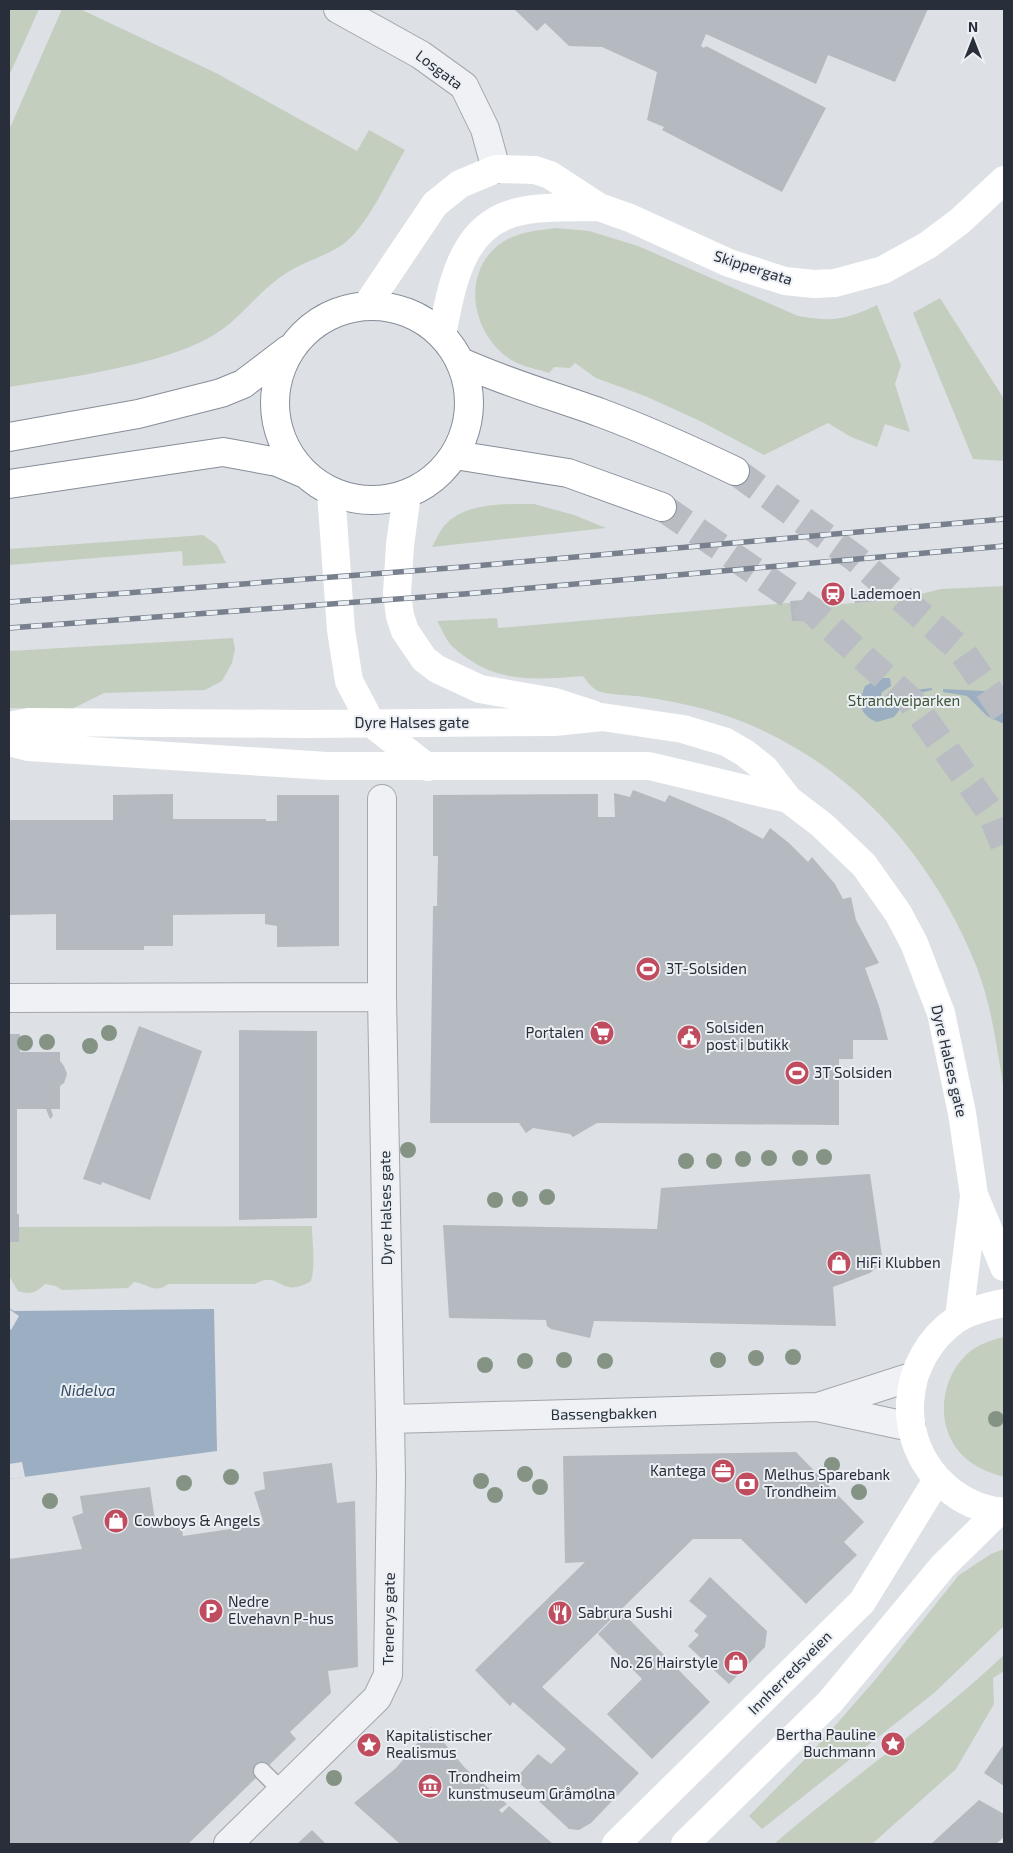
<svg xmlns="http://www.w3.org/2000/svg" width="1013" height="1853" viewBox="0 0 1013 1853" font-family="'Exo 2',sans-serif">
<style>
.green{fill:#c3cebf}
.water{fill:#9baec2}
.pier{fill:#dde0e5}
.building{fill:#b5bac1}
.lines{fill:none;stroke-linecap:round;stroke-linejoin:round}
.trunk-tunnel{stroke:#b9bdc3;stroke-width:28;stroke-dasharray:28 14;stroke-linecap:butt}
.service-casing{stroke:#a3a7ae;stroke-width:19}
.minor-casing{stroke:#a3a7ae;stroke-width:30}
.trunk-casing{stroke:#868e9a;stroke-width:30}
.service{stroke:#eff1f4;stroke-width:16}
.minor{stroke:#eff1f4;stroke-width:28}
.secondary{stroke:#fff;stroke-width:28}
.trunk{stroke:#fff;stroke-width:28}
.rail-casing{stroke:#78808d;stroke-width:5.5}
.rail{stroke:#eceff3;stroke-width:4;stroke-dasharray:11;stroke-linecap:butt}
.tree{fill:#859385}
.labels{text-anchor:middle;stroke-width:4;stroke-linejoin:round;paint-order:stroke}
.street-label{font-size:15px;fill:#282f3a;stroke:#eceff3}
.poi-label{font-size:15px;fill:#282f3a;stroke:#eceff3;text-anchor:start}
.park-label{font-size:15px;fill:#3d5437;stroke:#eceff3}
.water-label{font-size:16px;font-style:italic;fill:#374e69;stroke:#eceff3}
</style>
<rect width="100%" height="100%" fill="#dde0e5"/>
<path class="green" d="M9 9H39L9 76Z
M62 9H80L216 73 357 151 369 130 405 150C388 178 367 230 339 247 321 258 300 263 282 276 258 292 242 317 217 333 170 364 66 378 9 387V130Z
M556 228 589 231 638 246 798 316C833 322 845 320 877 305L901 365 895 384 910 432 885 424 877 447 851 437 828 423 764 455 700 421 645 396 596 378 575 363 570 368 554 367 549 373C538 369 523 367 513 361 474 338 460 279 496 247 513 232 535 231 556 228Z
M940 298 1004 399V461L973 459 913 313Z
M534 504 574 515 606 528 432 547C436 540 439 532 444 526 465 502 505 504 534 504Z
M203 535 217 545 226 563 183 566 182 551 9 565V549Z
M1004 586V1090C997 1049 992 1007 977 968 930 848 837 748 711 711 690 705 666 700 644 697 633 695 604 695 596 690 591 687 586 680 583 676 532 680 494 684 453 647 446 641 442 629 437 621L497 618 498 628 810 601 828 605 896 600 941 589Z
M233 638 235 649 232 663 222 681 205 690 104 693 72 709 9 708V651Z
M312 1226C312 1244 316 1264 311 1281 280 1300 280 1269 255 1284H168C155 1295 147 1283 134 1282L128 1288 62 1290 56 1286 45 1284C36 1293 30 1295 18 1291L9 1276V1227Z
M1004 1337V1477C991 1473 979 1469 969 1461 935 1435 937 1383 966 1355 976 1345 991 1340 1004 1337Z
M1004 1549V1626L934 1693 762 1829 749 1816 811 1753 875 1680 959 1575 991 1554Z
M1004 1655V1671L993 1678 994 1704 956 1769 872 1844H774C849 1779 932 1723 1004 1655Z"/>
<path class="water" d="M881 678H890L891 686 882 692 880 699 882 704 886 705 914 690 932 688V690L911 695 894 717 877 722C859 715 858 703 865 686Z
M943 689 984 691 1004 703V724L987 716 967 696 943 692Z
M9 1308 14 1311 214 1309 217 1451 9 1479Z"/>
<path class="pier" d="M9 1309 19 1316 11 1330 9 1328Z
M22 1462 25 1477 9 1479V1464Z"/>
<path class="building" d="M514 9H928L895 82 828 55 816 84 706 34 701 46 704 48 706 46 826 108 782 192 662 130 664 127 647 120 657 72 602 47 569 46 545 23 537 31Z
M881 592V601L855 603 854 594Z
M804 600 805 621H792L790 601Z
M633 790 665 802 669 795 724 818 763 839 770 828 789 843 808 862 812 857 835 884 843 899 851 897 856 920 879 963 865 968 879 1006 888 1040H853V1059H839V1125L597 1123 573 1137 570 1134 533 1128 526 1133 519 1123H430L433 906H437L438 856H433V795L598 794V817H615L614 793 630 797Z
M173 794V819H266V821H277V795H339V946L277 947V926L265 924V914L173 915V946H144V950H56V914L9 915V820H113V795Z
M139 1026 202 1051 150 1200 102 1182 101 1185 83 1179Z
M239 1030 317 1031V1218L239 1220Z
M9 1034H20V1052H60V1061L64 1066 67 1074 64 1083 60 1086V1109H51L53 1116 50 1119 46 1109H17V1214H19V1242H9Z
M870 1174 882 1256 876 1268 870 1273 833 1287 836 1326 594 1321 590 1338 551 1329 547 1326 546 1320 449 1318 443 1225 657 1229 661 1188Z
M796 1452 864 1522 844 1542 857 1555 806 1604 741 1539H693L542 1687 639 1773 591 1823 579 1830 569 1829 515 1779 538 1754 551 1764 566 1749 513 1702 510 1706 475 1670 585 1562 565 1563 563 1456Z
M332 1463 337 1503 355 1501 358 1667 328 1671 331 1693 290 1732 296 1739 188 1844H9V1559L82 1549 72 1517 83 1513 80 1496 150 1487 156 1527 160 1526 166 1519 174 1517 181 1522 183 1536 264 1524 254 1492 265 1489 263 1472Z
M710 1577 767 1631 765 1647 729 1684 688 1646 699 1635 694 1631 707 1616 689 1601Z
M621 1611 710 1702 652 1759 607 1714 642 1679 598 1634Z
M431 1727 465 1768 507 1804 499 1810 502 1813 509 1806 553 1844H400L354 1803 396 1768Z
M1004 1744V1786L984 1773Z
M979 1800 1004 1814V1837L996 1844H931Z
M312 1830 326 1844H297Z"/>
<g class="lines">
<path class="trunk-tunnel" d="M735 471 855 558 961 650 1004 712
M662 507 814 612 911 701 991 813 1004 844"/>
<defs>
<path id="service" d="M262 1771 283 1792"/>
<path id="minor" d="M338 9 421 55 464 86 485 129 496 169
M382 799V997
M9 998 382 997 391 1477 388 1675 377 1698 228 1844
M818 1407 914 1376
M390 1419 817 1407 911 1427"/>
<path id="trunk" d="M275 403a97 97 0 1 1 194 0a97 97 0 1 1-194 0Z
M461 362C507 383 554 396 601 413 647 430 691 450 735 471
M9 437 138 414 221 393 243 384 289 349
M455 455 568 473 662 507
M9 484 223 452 277 462 305 474"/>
</defs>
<use href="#service" class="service-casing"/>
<use href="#minor" class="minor-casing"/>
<use href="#trunk" class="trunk-casing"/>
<use href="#service" class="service"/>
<use href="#minor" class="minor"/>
<path class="secondary" d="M367 305 435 204 460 184 496 169 535 170 550 175 599 207 630 218 729 263 785 281 814 284 835 283 883 270 928 245 960 221 1004 180
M442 335C452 285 461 222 522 211 546 206 573 208 599 207
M331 492 341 630 349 681 371 723 427 767
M407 494 400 545 397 593 400 616 405 631 424 659 437 669 480 689 555 702 592 714
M9 726 29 722 306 724 554 722 602 717 683 729 726 742 745 753 765 769 788 799 822 825 864 865 898 913 914 943 941 1013 962 1113 974 1195 1004 1267
M9 742 28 747 327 766H649L788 799
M1004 1303C989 1306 971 1310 957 1319 900 1358 893 1441 946 1487 962 1501 982 1510 1004 1512
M959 1318 974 1197
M616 1844 862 1602 937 1480
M685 1844 830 1702 943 1566 999 1511"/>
<use href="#trunk" class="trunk"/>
<defs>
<path id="rail" d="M9 602 463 567 1004 519
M9 628 464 594 1004 546"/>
</defs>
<use href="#rail" class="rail-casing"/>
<use href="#rail" class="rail"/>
</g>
<g class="tree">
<circle cx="109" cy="1033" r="8"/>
<circle cx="47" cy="1042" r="8"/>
<circle cx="25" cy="1043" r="8"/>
<circle cx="90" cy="1046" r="8"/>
<circle cx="408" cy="1150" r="8"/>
<circle cx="824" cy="1157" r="8"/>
<circle cx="769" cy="1158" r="8"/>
<circle cx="800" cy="1158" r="8"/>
<circle cx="743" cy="1159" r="8"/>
<circle cx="686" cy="1161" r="8"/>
<circle cx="714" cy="1161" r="8"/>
<circle cx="547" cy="1197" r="8"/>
<circle cx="520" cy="1199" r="8"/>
<circle cx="495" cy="1200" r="8"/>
<circle cx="793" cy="1357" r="8"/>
<circle cx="756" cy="1358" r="8"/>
<circle cx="564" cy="1360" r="8"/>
<circle cx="718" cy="1360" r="8"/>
<circle cx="525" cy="1361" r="8"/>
<circle cx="605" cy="1361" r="8"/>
<circle cx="485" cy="1365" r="8"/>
<circle cx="996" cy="1419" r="8"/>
<circle cx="832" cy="1465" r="8"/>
<circle cx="525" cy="1474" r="8"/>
<circle cx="231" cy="1477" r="8"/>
<circle cx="481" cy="1481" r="8"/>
<circle cx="184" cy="1483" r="8"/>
<circle cx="540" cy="1487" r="8"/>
<circle cx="859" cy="1492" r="8"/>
<circle cx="495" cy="1495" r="8"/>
<circle cx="50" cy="1501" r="8"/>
<circle cx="334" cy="1778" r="8"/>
</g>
<defs>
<symbol id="station-disc" viewBox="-11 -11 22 22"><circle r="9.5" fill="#bf4d5f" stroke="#eceff3"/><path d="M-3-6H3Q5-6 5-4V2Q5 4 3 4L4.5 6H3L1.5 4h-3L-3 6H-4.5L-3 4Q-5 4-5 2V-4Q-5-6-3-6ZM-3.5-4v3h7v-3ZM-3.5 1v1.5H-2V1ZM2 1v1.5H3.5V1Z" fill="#fff"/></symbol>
<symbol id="stadium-disc" viewBox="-11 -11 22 22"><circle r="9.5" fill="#bf4d5f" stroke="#eceff3"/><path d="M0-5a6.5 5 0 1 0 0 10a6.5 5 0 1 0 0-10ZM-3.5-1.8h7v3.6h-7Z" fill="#fff"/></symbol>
<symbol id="supermarket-disc" viewBox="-11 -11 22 22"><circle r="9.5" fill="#bf4d5f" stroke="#eceff3"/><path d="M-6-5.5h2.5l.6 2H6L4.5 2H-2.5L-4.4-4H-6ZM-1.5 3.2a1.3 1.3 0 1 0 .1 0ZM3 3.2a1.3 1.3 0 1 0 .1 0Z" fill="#fff"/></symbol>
<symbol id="civic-disc" viewBox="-11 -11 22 22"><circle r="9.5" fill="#bf4d5f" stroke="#eceff3"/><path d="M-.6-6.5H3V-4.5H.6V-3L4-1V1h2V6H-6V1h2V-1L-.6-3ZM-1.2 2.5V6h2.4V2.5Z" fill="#fff"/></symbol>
<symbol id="shop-disc" viewBox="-11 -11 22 22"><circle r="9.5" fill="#bf4d5f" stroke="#eceff3"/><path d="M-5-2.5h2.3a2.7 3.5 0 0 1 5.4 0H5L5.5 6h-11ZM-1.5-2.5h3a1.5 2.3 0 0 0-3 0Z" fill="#fff"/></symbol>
<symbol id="office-disc" viewBox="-11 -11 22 22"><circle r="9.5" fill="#bf4d5f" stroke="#eceff3"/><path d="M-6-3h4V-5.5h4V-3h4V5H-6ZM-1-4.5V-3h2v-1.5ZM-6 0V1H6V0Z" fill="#fff"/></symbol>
<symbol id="bank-disc" viewBox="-11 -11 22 22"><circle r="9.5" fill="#bf4d5f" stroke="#eceff3"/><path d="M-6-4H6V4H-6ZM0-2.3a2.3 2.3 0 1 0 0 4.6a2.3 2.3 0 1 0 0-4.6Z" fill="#fff"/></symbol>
<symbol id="parking-disc" viewBox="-11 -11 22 22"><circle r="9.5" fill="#bf4d5f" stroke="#eceff3"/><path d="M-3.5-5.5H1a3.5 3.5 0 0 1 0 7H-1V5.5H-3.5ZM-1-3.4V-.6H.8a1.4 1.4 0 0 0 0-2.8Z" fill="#fff"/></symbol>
<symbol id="restaurant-disc" viewBox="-11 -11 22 22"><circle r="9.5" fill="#bf4d5f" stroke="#eceff3"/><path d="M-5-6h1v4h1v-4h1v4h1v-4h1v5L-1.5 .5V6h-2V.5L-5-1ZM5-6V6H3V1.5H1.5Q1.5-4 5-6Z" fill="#fff"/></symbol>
<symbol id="sight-disc" viewBox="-11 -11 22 22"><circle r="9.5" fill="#bf4d5f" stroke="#eceff3"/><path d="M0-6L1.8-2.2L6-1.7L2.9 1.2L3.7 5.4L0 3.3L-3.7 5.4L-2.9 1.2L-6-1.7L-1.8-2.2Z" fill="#fff"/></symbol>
<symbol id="museum-disc" viewBox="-11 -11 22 22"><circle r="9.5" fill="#bf4d5f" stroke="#eceff3"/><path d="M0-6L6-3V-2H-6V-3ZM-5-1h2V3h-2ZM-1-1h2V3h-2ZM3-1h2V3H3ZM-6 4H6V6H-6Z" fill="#fff"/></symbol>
</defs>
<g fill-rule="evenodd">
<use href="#station-disc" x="819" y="580" width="28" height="28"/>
<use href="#stadium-disc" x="634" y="955" width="28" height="28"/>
<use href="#supermarket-disc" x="588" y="1019" width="28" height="28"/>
<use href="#civic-disc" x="675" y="1023" width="28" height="28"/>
<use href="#stadium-disc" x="783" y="1059" width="28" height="28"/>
<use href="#shop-disc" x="825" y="1249" width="28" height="28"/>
<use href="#office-disc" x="709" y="1457" width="28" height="28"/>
<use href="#bank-disc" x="733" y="1470" width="28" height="28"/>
<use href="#shop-disc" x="102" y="1507" width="28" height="28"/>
<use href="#parking-disc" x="197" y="1597" width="28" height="28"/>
<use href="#restaurant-disc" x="546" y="1599" width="28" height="28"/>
<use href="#shop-disc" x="722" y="1649" width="28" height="28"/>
<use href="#sight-disc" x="879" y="1730" width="28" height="28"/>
<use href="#sight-disc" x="355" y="1731" width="28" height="28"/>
<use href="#museum-disc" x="416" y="1772" width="28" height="28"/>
</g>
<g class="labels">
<g class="street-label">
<text transform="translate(439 70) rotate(37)" y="5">Losgata</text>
<text transform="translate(753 268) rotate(18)" y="5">Skippergata</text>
<text x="412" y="728">Dyre Halses gate</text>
<text transform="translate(949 1061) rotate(77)" y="5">Dyre Halses gate</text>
<text transform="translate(386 1208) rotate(-91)" y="5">Dyre Halses gate</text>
<text transform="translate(604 1414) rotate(-1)" y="5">Bassengbakken</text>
<text transform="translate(389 1619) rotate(-89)" y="5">Trenerys gate</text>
<text transform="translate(790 1673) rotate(-45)" y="5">Innherredsveien</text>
</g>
<g class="poi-label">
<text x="850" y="599">Lademoen</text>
<text x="666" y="974">3T-Solsiden</text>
<text x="706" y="1033">Solsiden<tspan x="706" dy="17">post i butikk</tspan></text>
<text x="584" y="1038" text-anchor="end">Portalen</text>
<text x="814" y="1078">3T Solsiden</text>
<text x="856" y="1268">HiFi Klubben</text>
<text x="706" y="1476" text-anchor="end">Kantega</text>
<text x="764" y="1480">Melhus Sparebank<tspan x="764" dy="17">Trondheim</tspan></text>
<text x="134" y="1526">Cowboys &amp; Angels</text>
<text x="228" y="1607">Nedre<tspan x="228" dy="17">Elvehavn P-hus</tspan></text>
<text x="578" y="1618">Sabrura Sushi</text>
<text x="718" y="1668" text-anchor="end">No. 26 Hairstyle</text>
<text x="876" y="1740" text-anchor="end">Bertha Pauline<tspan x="876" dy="17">Buchmann</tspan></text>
<text x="386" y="1741">Kapitalistischer<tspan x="386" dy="17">Realismus</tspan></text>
<text x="448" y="1782">Trondheim<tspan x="448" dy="17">kunstmuseum Gråmølna</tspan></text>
</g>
<g class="park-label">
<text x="904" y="706">Strandveiparken</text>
</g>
<g class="water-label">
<text x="88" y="1396">Nidelva</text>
</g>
</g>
<rect width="1013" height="1853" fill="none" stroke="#282f3a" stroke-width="20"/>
<g transform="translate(973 40)" stroke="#eceff3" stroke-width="4" paint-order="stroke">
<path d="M0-4L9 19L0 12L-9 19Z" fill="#282f3a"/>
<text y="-8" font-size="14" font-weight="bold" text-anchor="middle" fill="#282f3a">N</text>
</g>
</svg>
